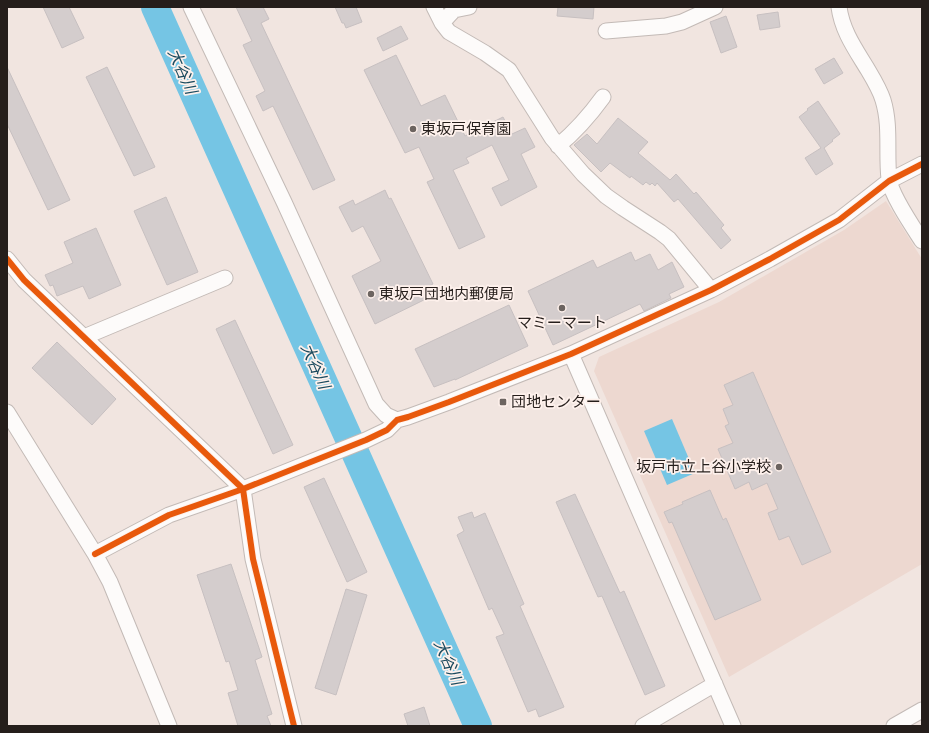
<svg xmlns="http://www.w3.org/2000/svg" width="929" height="733" viewBox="0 0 929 733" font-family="Commissioner,'Noto Sans JP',sans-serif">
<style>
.built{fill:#edd8d0}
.water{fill:#75c5e4}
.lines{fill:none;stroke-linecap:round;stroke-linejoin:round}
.river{stroke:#75c5e4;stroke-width:28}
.building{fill:#d4cdcd;stroke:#c7c0c1}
.minor-casing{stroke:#c3bab6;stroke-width:17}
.minor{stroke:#fdfbfa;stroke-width:15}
.cycleway-casing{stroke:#fef1ec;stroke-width:8}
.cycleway{stroke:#e8590c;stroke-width:6}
.poi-dot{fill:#6c6460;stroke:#fef1ec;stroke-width:1.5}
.labels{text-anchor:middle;stroke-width:3.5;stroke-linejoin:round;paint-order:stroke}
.poi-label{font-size:15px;fill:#251e1b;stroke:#fef1ec;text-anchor:start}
.water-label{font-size:16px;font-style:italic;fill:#1b4b5f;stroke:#fef1ec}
</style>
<rect width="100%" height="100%" fill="#f1e5e0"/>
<path class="built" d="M886 201 922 259V564L729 677 594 371 599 357 719 302 844 230Z"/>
<path class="water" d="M672 419 695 473 667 485 644 431Z"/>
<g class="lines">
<path class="river" d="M155 7 478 726"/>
</g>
<path class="building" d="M43 7H69L84 38 62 48Z
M236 7H263L269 19 261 23 335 180 313 190 273 106 263 111 256 96 265 91 243 45 252 41Z
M335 7H356L362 22 346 28 344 23H342Z
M558 7H594L593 19 557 16Z
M778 12 780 27 760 30 757 15Z
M726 16 737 47 721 53 710 22Z
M401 26 408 39 383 51 377 38Z
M396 55 421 106 445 95 465 136 503 117 512 134 525 128 535 147 521 154 537 187 501 206 492 188 509 180 492 145 466 158 469 163 453 170 485 237 459 249 427 182 434 179 419 147 405 153 364 70Z
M834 58 843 73 824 84 815 69Z
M7 67 70 200 48 210 7 124Z
M107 67 155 167 134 176 86 77Z
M818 101 840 134 832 140 833 141 824 148 833 164 816 175 805 158 821 148 799 117 808 110 807 109Z
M618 118 648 142 638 153 670 180 676 174 694 194 696 192 724 225 721 228 731 240 721 249 678 199 674 202 657 183 655 186 652 183 650 185 646 182 643 185 631 176 630 178 610 163 601 172 574 145 587 134 597 144Z
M385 190 389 199 391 198 433 284 429 286 434 295 375 324 352 276 381 261 363 226 352 232 339 207 353 200 355 205Z
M166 197 198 272 167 285 134 211Z
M96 228 121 285 89 299 83 286 57 296 53 285 50 286 45 275 73 263 64 242Z
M631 252 635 261 650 254 658 270 672 262 684 287 669 294 671 298 644 311 640 304 553 345 528 291 593 260 597 268Z
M509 305 528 346 455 380V379L434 387 415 349Z
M235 320 293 445 273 454 216 329Z
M57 342 116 399 92 425 32 368Z
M753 372 831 552 802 565 789 536 779 540 768 513 778 509 767 483 752 490 749 482 735 489 718 449 733 443 725 426 729 424 723 409 733 405 724 385Z
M324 478 367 572 347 582 304 487Z
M710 490 723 520 726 518 761 600 715 620 672 522 669 523 664 512 683 504 682 502Z
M575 494 620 593 624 591 665 686 645 695 602 596 598 597 556 502Z
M472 512 474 518 485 513 524 604 520 606 564 707 539 717 536 709 528 712 496 637 504 634 492 608 489 610 457 535 464 531 458 517Z
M231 564 262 657 255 660 272 714 267 716 271 726H238L228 693 238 690 229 661 226 662 197 575Z
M346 589 367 595 336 695 315 688Z
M424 707 430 726H408L404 714Z"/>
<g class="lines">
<defs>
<path id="minor" d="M191 7 284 202 376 404 386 415 397 420
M434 7 442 23 449 32 485 53 509 70 552 138 583 174 606 196 623 208 660 232 669 239 711 290
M839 7C842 31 856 50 868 70 874 80 880 90 883 100 891 126 886 153 889 179 891 195 913 227 922 241
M442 23 454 10 469 7
M606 31 666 26 682 22 715 7
M558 146C576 131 590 115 603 97
M7 259 24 280 243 489 253 559 294 726
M84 337 225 278
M571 354 733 726
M7 412 95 554 110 582 169 726
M95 554 169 515 243 489 366 440 387 430 397 420 408 417 449 402 571 354 711 290 770 259 839 220 889 181 922 164
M643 726 715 684
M894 726 922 710"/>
</defs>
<use href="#minor" class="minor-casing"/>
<use href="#minor" class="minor"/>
<defs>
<path id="cycleway" d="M7 259 24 280 243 489 253 559 294 726
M95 554 169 515 243 489 366 440 387 430 397 420 408 417 449 402 571 354 711 290 770 259 839 220 889 181 922 164"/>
</defs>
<use href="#cycleway" class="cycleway-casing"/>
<use href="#cycleway" class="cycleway"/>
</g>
<g class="poi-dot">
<circle cx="413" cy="129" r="4"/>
<circle cx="371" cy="294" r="4"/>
<circle cx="562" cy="308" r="4"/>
<rect x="499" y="398" width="8" height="8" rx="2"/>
<circle cx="779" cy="467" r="4"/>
</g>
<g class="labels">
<g class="poi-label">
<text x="421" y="134">東坂戸保育園</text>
<text x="379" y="299">東坂戸団地内郵便局</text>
<text x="562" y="328" text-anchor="middle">マミーマート</text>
<text x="511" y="407">団地センター</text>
<text x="771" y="472" text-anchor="end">坂戸市立上谷小学校</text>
</g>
<g class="water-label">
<text transform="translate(183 71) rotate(66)" y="6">大谷川</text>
<text transform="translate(316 366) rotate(66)" y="6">大谷川</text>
<text transform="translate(449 662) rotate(66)" y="6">大谷川</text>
</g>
</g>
<rect width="929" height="733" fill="none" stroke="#251e1b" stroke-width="16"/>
</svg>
